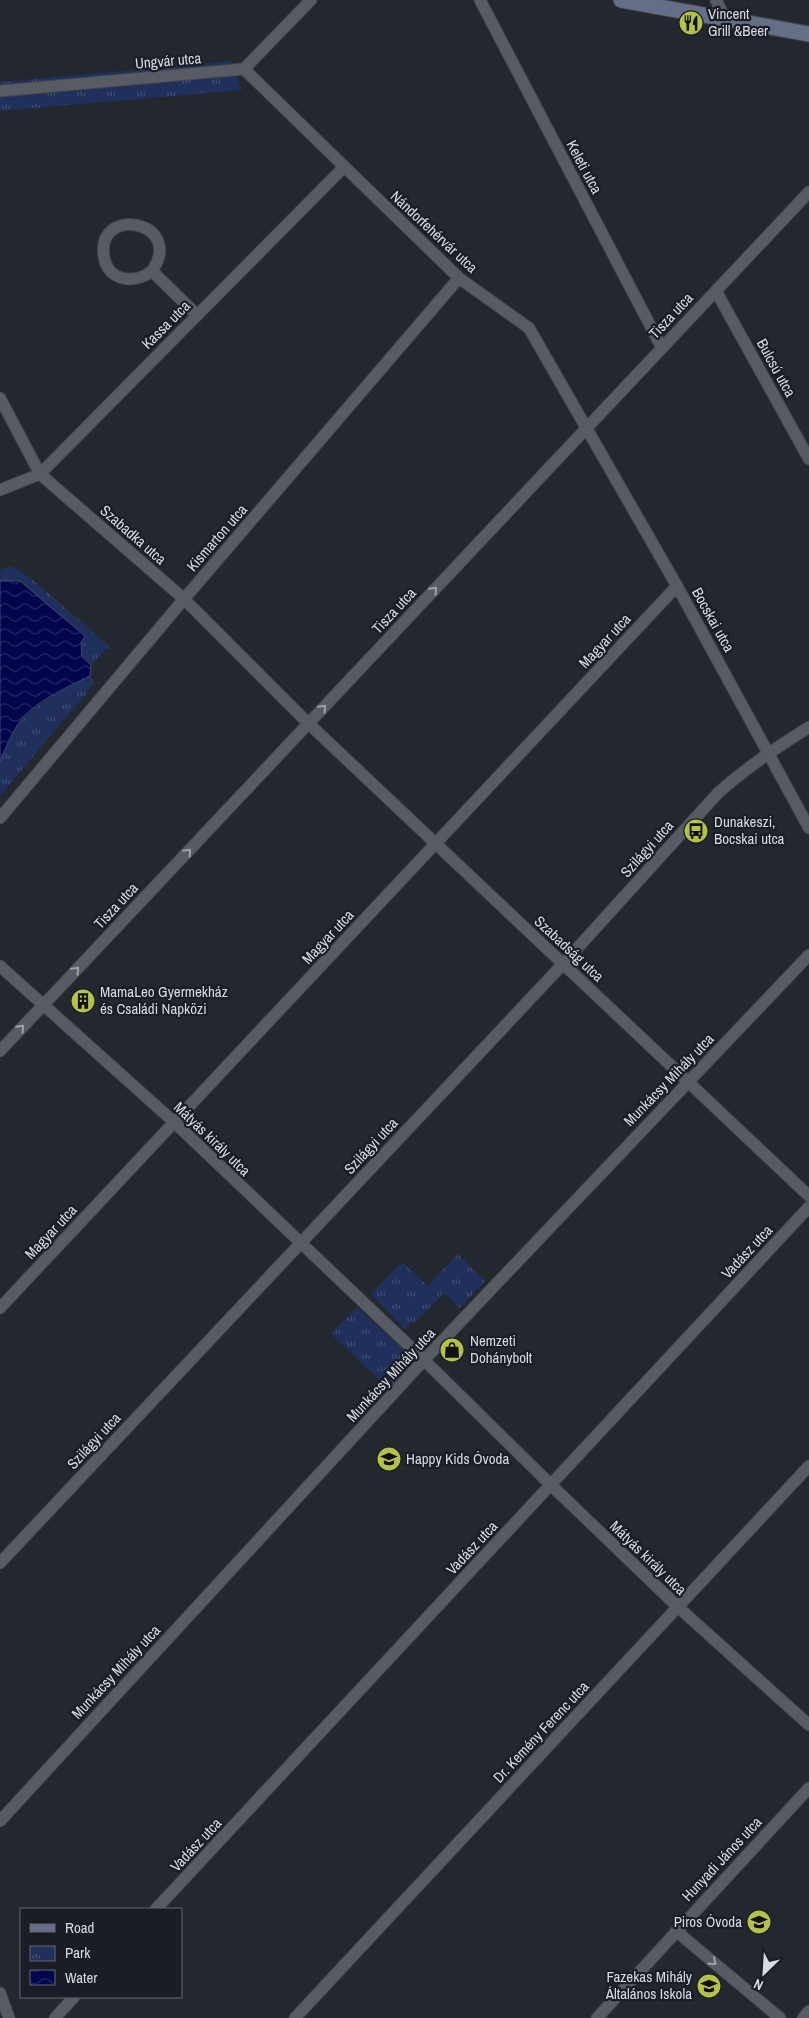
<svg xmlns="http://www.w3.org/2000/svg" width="809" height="2018" viewBox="0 0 809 2018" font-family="'Archivo Narrow',sans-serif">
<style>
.park{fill:url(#park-tufts)}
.water{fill:url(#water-waves);stroke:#424478}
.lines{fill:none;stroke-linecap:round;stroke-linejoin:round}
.street-casing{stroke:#42454a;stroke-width:13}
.secondary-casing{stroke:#42454a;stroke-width:17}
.street{stroke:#575b63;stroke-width:11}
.secondary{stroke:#646e86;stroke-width:15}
.oneway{stroke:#9da1a7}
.labels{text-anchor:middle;stroke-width:4.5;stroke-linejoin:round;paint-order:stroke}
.poi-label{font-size:15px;fill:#d7dadf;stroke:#1a1d25;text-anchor:start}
.street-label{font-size:15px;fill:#d7dadf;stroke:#1a1d25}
</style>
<defs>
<pattern id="park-tufts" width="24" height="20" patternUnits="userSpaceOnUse" patternTransform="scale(1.25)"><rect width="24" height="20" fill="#1e305b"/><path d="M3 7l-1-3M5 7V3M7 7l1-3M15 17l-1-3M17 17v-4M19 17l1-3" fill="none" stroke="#3e4d72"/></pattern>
<pattern id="water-waves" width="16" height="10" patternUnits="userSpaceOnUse" patternTransform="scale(1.25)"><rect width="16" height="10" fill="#02044c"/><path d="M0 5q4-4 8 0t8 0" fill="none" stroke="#262865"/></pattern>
</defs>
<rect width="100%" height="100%" fill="#23272e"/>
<path class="park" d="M231 61 242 90 0 111V82Z
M11 566 32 579 112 649 105 650 91 665C81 655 78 649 85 636L20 581H0V570Z
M90 676 94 684 0 796C0 785 0 772 0 761 10 716 53 694 90 676Z
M458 1254 485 1281 460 1308 444 1293 414 1324 412 1322 405 1330 371 1294 402 1262 428 1286Z
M357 1307 409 1355V1367L390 1390 331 1334Z"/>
<path class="water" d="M0 581H20L85 636 81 643 82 657 91 665 90 676C69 686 36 701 21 720 12 732 6 747 0 762Z"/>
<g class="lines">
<defs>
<path id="street" d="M480 0 662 348
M716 0 725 18
M244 69 459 278 529 328 677 586 809 828
M0 91 244 69 311 0
M152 271C135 284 108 282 104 257 95 204 186 221 152 271L197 315
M716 291 809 459
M0 398 40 474 184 599 308 723 809 1196
M0 490 40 474 344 167
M0 818 184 599 459 278
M0 966 174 1122 424 1360 551 1485 678 1607 809 1725
M0 1051 809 192
M0 1308 677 586
M0 1563 563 964 718 793C747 767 777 747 809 727
M0 1821 424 1360 809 955
M156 1909 809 1207
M676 1931 780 2018
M0 1993 9 2018
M55 2018 74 1997
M295 2018 809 1466
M597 2018 809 1788
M803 2018 809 2011"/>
<path id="secondary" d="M621 0 809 34"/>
</defs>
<use href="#street" class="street-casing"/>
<use href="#secondary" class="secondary-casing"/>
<use href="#street" class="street"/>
<use href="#secondary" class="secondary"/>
</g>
<defs><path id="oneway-chevron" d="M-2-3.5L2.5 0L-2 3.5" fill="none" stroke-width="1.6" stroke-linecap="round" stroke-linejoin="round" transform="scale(1.25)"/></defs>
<g class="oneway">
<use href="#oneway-chevron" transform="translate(434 590) rotate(-47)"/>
<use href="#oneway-chevron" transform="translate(323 708) rotate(-47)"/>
<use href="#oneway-chevron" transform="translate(188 852) rotate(-47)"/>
<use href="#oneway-chevron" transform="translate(76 970) rotate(-47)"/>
<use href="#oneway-chevron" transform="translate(21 1028) rotate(-47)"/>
<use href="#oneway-chevron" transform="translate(713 1962) rotate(40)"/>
</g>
<defs>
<symbol id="restaurant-disc" viewBox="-11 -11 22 22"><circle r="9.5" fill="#b4c24a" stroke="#1a1d25"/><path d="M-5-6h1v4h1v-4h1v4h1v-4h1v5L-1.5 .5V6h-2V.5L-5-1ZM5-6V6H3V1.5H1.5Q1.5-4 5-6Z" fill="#111"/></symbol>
<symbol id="bus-disc" viewBox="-11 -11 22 22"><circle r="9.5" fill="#b4c24a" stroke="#1a1d25"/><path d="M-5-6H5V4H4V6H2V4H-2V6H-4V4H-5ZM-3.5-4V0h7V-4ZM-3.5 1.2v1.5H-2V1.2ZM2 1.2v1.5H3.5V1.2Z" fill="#111"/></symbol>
<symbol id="building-disc" viewBox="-11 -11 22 22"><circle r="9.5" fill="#b4c24a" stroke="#1a1d25"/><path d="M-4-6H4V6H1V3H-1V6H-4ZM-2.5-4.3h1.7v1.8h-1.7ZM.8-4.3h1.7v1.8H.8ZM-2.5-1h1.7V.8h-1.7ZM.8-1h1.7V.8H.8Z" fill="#111"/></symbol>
<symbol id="shop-disc" viewBox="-11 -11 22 22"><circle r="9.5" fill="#b4c24a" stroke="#1a1d25"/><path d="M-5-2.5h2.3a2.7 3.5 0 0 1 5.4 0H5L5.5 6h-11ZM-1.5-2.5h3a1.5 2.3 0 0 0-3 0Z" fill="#111"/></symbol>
<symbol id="school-disc" viewBox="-11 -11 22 22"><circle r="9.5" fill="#b4c24a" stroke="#1a1d25"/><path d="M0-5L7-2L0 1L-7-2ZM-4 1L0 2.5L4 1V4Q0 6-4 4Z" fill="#111"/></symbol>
</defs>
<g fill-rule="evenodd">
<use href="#restaurant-disc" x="677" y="9" width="28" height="28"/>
<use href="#bus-disc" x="682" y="817" width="28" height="28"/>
<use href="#building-disc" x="69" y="987" width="28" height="28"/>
<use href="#shop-disc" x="438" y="1336" width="28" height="28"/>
<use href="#school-disc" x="375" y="1445" width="28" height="28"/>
<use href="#school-disc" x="745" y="1908" width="28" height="28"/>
<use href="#school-disc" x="695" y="1972" width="28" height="28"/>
</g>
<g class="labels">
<g class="poi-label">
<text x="708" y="19">Vincent<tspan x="708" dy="17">Grill &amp;Beer</tspan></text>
<text x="714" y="827">Dunakeszi,<tspan x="714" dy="17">Bocskai utca</tspan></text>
<text x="100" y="997">MamaLeo Gyermekház<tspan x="100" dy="17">és Családi Napközi</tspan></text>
<text x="470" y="1346">Nemzeti<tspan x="470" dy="17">Dohánybolt</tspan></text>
<text x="406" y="1464">Happy Kids Óvoda</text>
<text x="742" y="1927" text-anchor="end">Piros Óvoda</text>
<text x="692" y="1982" text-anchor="end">Fazekas Mihály<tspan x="692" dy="17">Általános Iskola</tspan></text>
</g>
<g class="street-label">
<text transform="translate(168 61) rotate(-5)" y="5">Ungvár utca</text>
<text transform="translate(584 167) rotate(62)" y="5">Keleti utca</text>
<text transform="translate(434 232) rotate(43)" y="5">Nándorfehérvár utca</text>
<text transform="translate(671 316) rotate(-47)" y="5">Tisza utca</text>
<text transform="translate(166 325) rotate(-45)" y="5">Kassa utca</text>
<text transform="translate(776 368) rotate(61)" y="5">Bulcsú utca</text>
<text transform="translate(133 535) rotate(41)" y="5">Szabadka utca</text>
<text transform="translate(217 538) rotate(-49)" y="5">Kismarton utca</text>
<text transform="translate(394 611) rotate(-47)" y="5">Tisza utca</text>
<text transform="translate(713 620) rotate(61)" y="5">Bocskai utca</text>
<text transform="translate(605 641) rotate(-47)" y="5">Magyar utca</text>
<text transform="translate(647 849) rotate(-48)" y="5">Szilágyi utca</text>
<text transform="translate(116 906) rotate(-47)" y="5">Tisza utca</text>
<text transform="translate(328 937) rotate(-47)" y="5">Magyar utca</text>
<text transform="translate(569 949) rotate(43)" y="5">Szabadság utca</text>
<text transform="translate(669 1080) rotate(-46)" y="5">Munkácsy Mihály utca</text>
<text transform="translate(212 1139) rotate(44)" y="5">Mátyás király utca</text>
<text transform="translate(371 1146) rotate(-47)" y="5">Szilágyi utca</text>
<text transform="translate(51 1232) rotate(-47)" y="5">Magyar utca</text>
<text transform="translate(747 1252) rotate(-47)" y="5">Vadász utca</text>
<text transform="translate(391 1375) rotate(-47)" y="5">Munkácsy Mihály utca</text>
<text transform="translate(94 1441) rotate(-47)" y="5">Szilágyi utca</text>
<text transform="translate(472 1548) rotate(-47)" y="5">Vadász utca</text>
<text transform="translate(648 1558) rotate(44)" y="5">Mátyás király utca</text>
<text transform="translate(116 1672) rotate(-47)" y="5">Munkácsy Mihály utca</text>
<text transform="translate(541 1732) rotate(-47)" y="5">Dr. Kemény Ferenc utca</text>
<text transform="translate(196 1845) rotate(-47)" y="5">Vadász utca</text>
<text transform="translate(722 1859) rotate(-47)" y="5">Hunyadi János utca</text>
</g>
</g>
<rect x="20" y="1908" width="162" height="90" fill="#1a1d25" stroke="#66696f"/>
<rect x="30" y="1924" width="25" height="8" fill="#646e86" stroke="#66696f"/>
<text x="65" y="1933" font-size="15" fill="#d7dadf">Road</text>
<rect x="30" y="1946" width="25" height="15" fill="url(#park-tufts)" stroke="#66696f"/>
<text x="65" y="1958" font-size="15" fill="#d7dadf">Park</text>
<rect x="30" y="1970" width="25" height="15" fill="url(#water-waves)" stroke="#66696f"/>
<text x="65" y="1983" font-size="15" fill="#d7dadf">Water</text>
<g transform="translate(764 1973) rotate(205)" stroke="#1a1d25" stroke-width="4" paint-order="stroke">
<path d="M0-4L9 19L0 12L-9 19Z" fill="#d7dadf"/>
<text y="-8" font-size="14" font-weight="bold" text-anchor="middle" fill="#d7dadf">N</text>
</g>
</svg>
